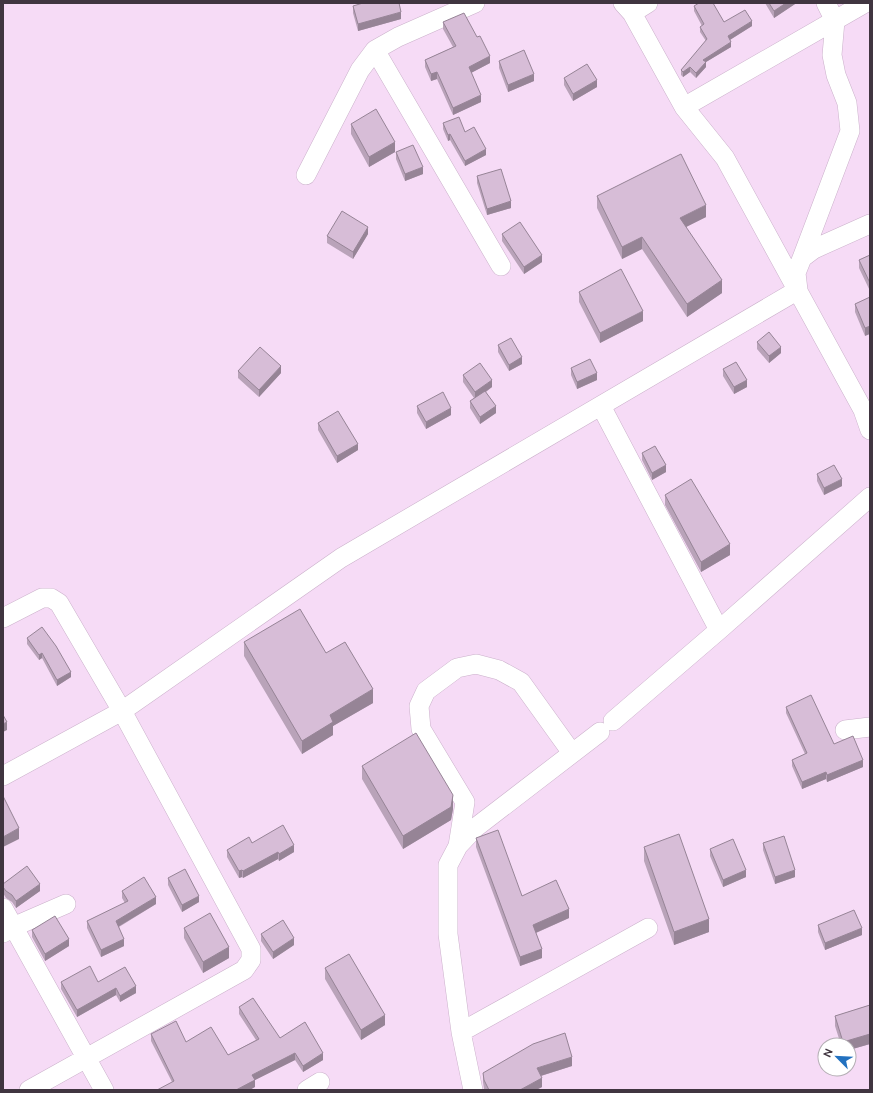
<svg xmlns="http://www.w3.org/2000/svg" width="873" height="1093" viewBox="0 0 873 1093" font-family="Ubuntu,sans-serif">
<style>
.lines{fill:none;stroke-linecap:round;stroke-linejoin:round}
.minor-casing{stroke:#cbb1cb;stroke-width:20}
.minor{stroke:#fff;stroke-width:19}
.wall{fill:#b9a3b9}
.shaded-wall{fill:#968496}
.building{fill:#d7bdd7;stroke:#968496}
</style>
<rect width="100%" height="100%" fill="#f6dbf6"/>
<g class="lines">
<defs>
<path id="minor" d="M623 3 632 13 684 107 725 158 863 410 870 430
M632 13 648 3
M375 50 501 266
M684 107 865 3
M306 175 360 70 375 50 398 37 475 3
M802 258 850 131 847 103 836 75 832 55 835 21 826 3
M601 406 719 630
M3 618 42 598H51L59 603 122 711 251 949V960L244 970 29 1090
M613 721 719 630 870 497
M845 730 870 727
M3 776 122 711 341 558 798 290 796 273 802 258 814 249 870 224
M458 846 465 802 421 729 419 706 426 691 457 668 476 664 499 670 521 682 572 753
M3 908 104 1090
M3 933 13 927 66 904
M461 1032 648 928
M307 1090 320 1082
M473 1090 461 1032 448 934V865L458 846 475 828 600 732"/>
</defs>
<use href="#minor" class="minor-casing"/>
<use href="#minor" class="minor"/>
</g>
<path class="wall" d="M765 3H795V4L774 18Z
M353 6 401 19 358 31 353 13Z
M694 6 724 22 752 26 730 40 731 47 706 62V67L696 78 690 72 683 77 681 75V70L706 41 700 32V27L702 26 694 11Z
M443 22 490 63 471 73 481 102 453 115 437 79 431 81 425 67V60L453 47 443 29Z
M499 61 534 81 508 92 499 68Z
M564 78 597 87 573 101 564 85Z
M443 123 486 155 465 166 450 140 448 141 443 129Z
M351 124 395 152 369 167 351 134Z
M396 152 423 174 405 181 396 159Z
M477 176 511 208 487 215 477 183Z
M597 196 706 217 686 227 722 293 687 317 642 249 622 259 597 208Z
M368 234 353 259 327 243V236Z
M502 234 542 262 524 274 502 241Z
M870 255V291L859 268V260Z
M579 292 643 321 600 343 579 302Z
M870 297 865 336 855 312V304Z
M757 342 781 353 769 363 757 349Z
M498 345 522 364 509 371 498 352Z
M571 368 597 380 577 389 571 375Z
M723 369 747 387 734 394 723 376Z
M238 371 281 373 259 397 238 378Z
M463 375 492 387 486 392 496 413 480 424 470 408V401L474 398 463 382Z
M417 406 451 415 426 429 417 413Z
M318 423 358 450 337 463 318 430Z
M642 453 666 472 652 480 642 460Z
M817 474 842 486 824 495 817 481Z
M665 495 730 555 701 572 665 505Z
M27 638 71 677 57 686 42 658 39 660 27 644Z
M244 642 326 653 373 703 333 726V735L302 754 244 656Z
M786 707 834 744 863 767 827 782 826 779 802 789 792 766V760L805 754 786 713Z
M362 766 453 809 451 820 403 849 362 779Z
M476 838 522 896 569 918 536 933 542 958 520 966 476 847Z
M252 843 294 852 279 861 278 859 243 878 242 877 239 878 227 857V850Z
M763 843 795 877 775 884 763 850Z
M644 847 709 932 674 945 644 861Z
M710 849 746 877 723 887 710 856Z
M168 878 199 902 182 912 168 885Z
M3 884 40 891 16 908 12 902 6 898 3 893Z
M122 891 156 904 119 927 124 946 101 957 87 928V921L125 903 122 898Z
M818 925 862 935 825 950 818 932Z
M184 928 229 958 203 973 184 938Z
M32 930 69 946 45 961 32 937Z
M261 934 294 945 273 959 261 941Z
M325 968 385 1025 361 1040 325 979Z
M61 982H98L136 993 120 1002 116 995 77 1017 61 989Z
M870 1005V1044L849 1050V1045H841L835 1026V1016Z
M239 1007 280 1038 323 1060 303 1072 295 1060 255 1080V1087L172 1082 151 1041V1034L186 1042 228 1055 256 1040 239 1014Z
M572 1066 541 1076 542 1087 536 1090H484V1089L483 1082V1073Z"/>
<path class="shaded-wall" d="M786 3H795V4L774 18V11Z
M401 12V19L358 31V24Z
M752 21V26L728 41V36Z
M731 42V47L706 62V67L696 78V73L703 60Z
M490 56V63L469 74V67Z
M690 67V72L683 77V72Z
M437 72V79L431 81V74Z
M534 74V81L508 92V85Z
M597 80V87L573 101V94Z
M481 95V102L453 115V108Z
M450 134V140L448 141V135Z
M395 142V152L369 167V157Z
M486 149V155L465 166V161Z
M423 167V174L405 181V174Z
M511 201V208L487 215V209Z
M706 205V217L680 230V218Z
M368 227V234L353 259V252Z
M642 237V249L622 259V247Z
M542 255V262L524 274V267Z
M722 280V293L687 317V304Z
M643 311V321L600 343V333Z
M870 326V334L865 336V328Z
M781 347V353L769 363V356Z
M522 357V364L509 371V365Z
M281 366V373L259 397V390Z
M597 373V380L577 389V382Z
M492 380V387L475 399V392Z
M747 380V387L734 394V387Z
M496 406V413L480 424V417Z
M451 408V415L426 429V422Z
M358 444V450L337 463V456Z
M666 465V472L652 480V473Z
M842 479V486L824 495V488Z
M730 544V555L701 572V562Z
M42 653V658L39 660V655Z
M71 672V677L57 686V680Z
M373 689V703L333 726V735L302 754V741L330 715Z
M7 722V730L3 732V724Z
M863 760V767L827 782V775Z
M826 772V779L802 789V782Z
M453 795V809L451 820 403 849V836Z
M19 828V839L3 847V837Z
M294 845V852L279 861V854Z
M278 852V859L243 878V871Z
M242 870V877L239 878V871Z
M746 870V877L723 887V880Z
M795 870V877L775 884V877Z
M40 884V891L16 908V901Z
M199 896V902L182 912V905Z
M156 897V904L116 928V921Z
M569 909V918L533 934V925Z
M709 919V932L674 945V932Z
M862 928V935L825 950V943Z
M294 938V945L273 959V952Z
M69 939V946L45 961V954Z
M124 939V946L101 957V950Z
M229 947V958L203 973V962Z
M542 949V958L520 966V957Z
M136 986V993L120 1002V996Z
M116 988V995L77 1017V1010Z
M385 1015V1025L361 1040V1030Z
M870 1034V1044L849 1050V1045H843V1042Z
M295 1053V1060L255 1080V1087L250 1090H236L252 1075Z
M323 1053V1060L303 1072V1066Z
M572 1057V1066L537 1077V1068Z
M542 1078V1087L536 1090H520Z"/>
<path class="building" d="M363 3H399L401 12 358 24 353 6Z
M699 3H713L724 22 745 10 752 21 728 36 731 42 703 60 706 62 696 73 690 67 683 72 681 70 707 39 700 27 704 24 694 6Z
M769 3H786L774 11Z
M464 13 477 37 480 36 490 56 469 67 481 95 453 108 437 72 431 74 425 60 456 46 443 22Z
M524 50 534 74 508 85 499 61Z
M587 64 597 80 573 94 564 78Z
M376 109 395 142 369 157 351 124Z
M459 117 465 132 474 127 486 149 465 161 450 134 448 135 443 123Z
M413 145 423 167 405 174 396 152Z
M681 154 706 205 680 218 722 280 687 304 642 237 622 247 597 196Z
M501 169 511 201 487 209 477 176Z
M342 211 368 227 353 252 327 236Z
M520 222 542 255 524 267 502 234Z
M870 255V283L859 260Z
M621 269 643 311 600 333 579 292Z
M870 297V326L865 328 855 304Z
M769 332 781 347 769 356 757 342Z
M511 338 522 357 509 365 498 345Z
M260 347 281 366 259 390 238 371Z
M590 359 597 373 577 382 571 368Z
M736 362 747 380 734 387 723 369Z
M480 363 492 380 475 392 463 375Z
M485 391 496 406 480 417 470 401Z
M443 392 451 408 426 422 417 406Z
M338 411 358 444 337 456 318 423Z
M655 446 666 465 652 473 642 453Z
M834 465 842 479 824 488 817 474Z
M691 479 730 544 701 562 665 495Z
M300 609 326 653 345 642 373 689 330 715 333 722 302 741 244 642Z
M42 627 56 646 71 672 57 680 42 653 39 655 27 638Z
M811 695 834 744 853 736 863 760 827 775 826 772 802 782 792 760 807 753 786 707Z
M3 715 7 722 3 724Z
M416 733 453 795 451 807 403 836 362 766Z
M3 796 19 828 3 837Z
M283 825 294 845 279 854 278 852 243 871 242 870 239 871 227 850 249 837 252 843Z
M498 830 522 896 556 880 569 909 533 925 542 949 520 957 476 838Z
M679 834 709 919 674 932 644 847Z
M784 836 795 870 775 877 763 843Z
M733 839 746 870 723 880 710 849Z
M27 866 40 884 16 901 12 895 6 891 3 887V884Z
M185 869 199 896 182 905 168 878Z
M144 877 156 897 116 921 124 939 101 950 87 921 128 901 122 891Z
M854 910 862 928 825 943 818 925Z
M210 913 229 947 203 962 184 928Z
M55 916 69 939 45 954 32 930Z
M283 920 294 938 273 952 261 934Z
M349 954 385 1015 361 1030 325 968Z
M90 966 98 982 125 967 136 986 120 996 116 988 77 1010 61 982Z
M253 998 280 1038 305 1022 323 1053 303 1066 295 1053 252 1075 255 1080 236 1090H157L174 1081 151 1034 176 1021 186 1042 211 1027 228 1055 259 1039 239 1007Z
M870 1005V1034L843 1042 835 1016Z
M565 1033 572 1057 537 1068 542 1078 520 1090H489L484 1080 483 1073 533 1044Z"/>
<rect width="873" height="1093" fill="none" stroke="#403540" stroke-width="8"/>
<g transform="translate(837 1057) rotate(294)"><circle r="19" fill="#ffffff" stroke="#b3aeb3"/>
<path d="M0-3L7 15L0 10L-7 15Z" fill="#2271c0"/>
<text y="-6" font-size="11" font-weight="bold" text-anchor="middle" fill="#403540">N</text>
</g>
</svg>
